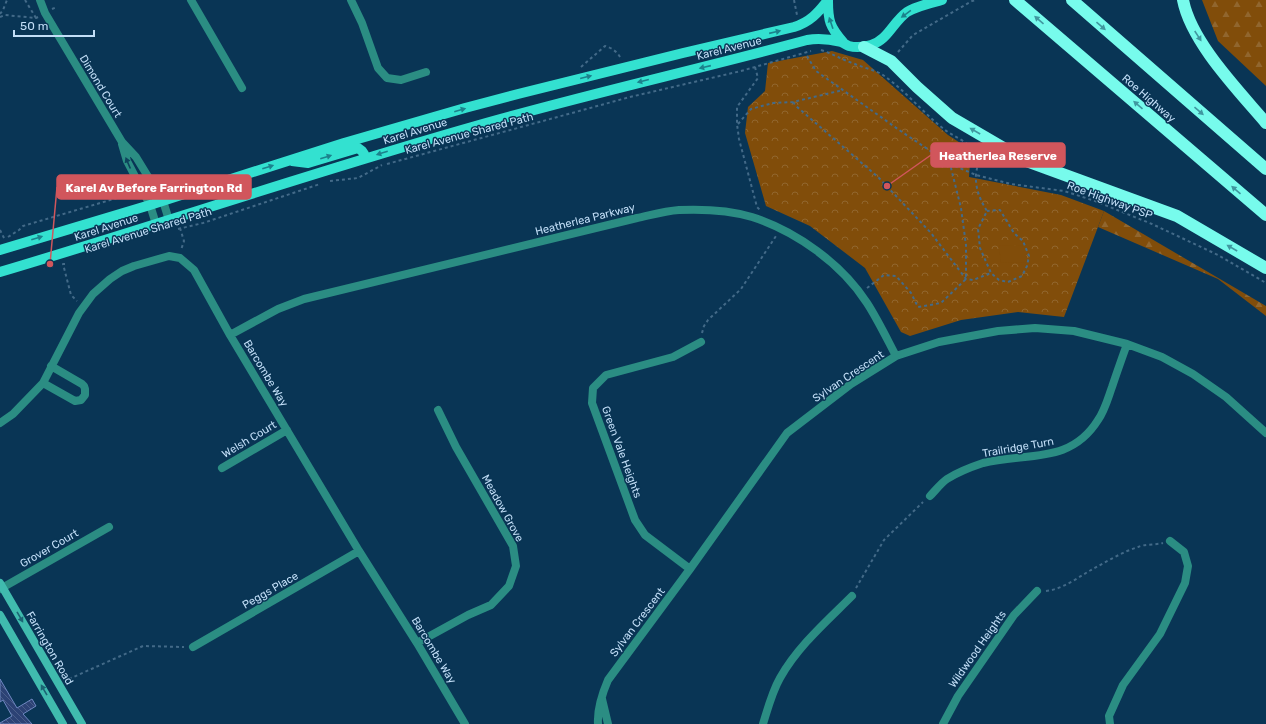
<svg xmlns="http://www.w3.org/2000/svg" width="1266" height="724" viewBox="0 0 1266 724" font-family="Rubik,sans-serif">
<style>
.forest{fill:url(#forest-firs)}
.park{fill:url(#park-crowns)}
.pitch{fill:#814d0a}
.building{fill:url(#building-back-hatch);stroke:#6e87c0}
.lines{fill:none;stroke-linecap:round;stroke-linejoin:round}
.path{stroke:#436a88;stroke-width:2;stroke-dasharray:3 3;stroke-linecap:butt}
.street{stroke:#2b8d83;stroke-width:8}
.secondary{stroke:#40bbae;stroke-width:8}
.primary{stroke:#33e1d0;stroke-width:10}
.highway{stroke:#77fbec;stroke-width:12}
.oneway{fill:#1c828c}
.oneway2{fill:#4098a0}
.oneway3{fill:#0e425c}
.oneway4{fill:#1c6474}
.labels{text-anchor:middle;stroke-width:3;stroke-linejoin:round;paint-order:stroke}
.street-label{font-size:11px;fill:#c2def7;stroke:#093555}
.leader{fill:none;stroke:#d1565c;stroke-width:1.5}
.callout-dot{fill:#d1565c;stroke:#093555;stroke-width:1.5}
.callout{fill:#d1565c;stroke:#d1565c;stroke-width:1.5}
.callout-label{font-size:12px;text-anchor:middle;font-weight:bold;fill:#fff}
</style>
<defs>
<pattern id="forest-firs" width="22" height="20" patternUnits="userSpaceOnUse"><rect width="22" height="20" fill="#814d0a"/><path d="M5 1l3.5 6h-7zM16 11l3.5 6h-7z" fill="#91662e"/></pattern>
<pattern id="park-crowns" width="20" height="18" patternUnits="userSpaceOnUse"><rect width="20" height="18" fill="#814d0a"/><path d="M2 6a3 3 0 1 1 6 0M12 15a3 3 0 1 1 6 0" fill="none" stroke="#91662e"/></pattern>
<pattern id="building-back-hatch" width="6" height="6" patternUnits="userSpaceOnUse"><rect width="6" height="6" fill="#2c4275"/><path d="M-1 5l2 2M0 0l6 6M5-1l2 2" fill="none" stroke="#495d89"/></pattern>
</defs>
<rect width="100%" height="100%" fill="#093555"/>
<path class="forest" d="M1202 0H1266V86L1218 41Z
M1104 211 1266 306V316L1218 279 1098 227Z"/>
<path class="park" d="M832 51 863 60 948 135 971 150 969 177 1061 195 1104 211 1064 317 1018 312 961 320 910 336 901 332 865 268 810 226 766 206 745 133 748 107 765 91 768 63Z"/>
<path class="pitch" d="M1027 245 1026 262 1001 263 999 246Z"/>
<path class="building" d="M0 679 17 708 32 699 36 706 23 714 32 724H0V723L12 716 3 700 0 702Z"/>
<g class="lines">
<path class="path" d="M25 0 36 18
M794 0 797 15
M52 9 57 7
M0 14 3 10 7 0
M0 17 5 15 36 18 38 17
M821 50C833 54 843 60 855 64 864 68 875 70 883 75 906 91 923 113 945 130 953 136 972 144 976 153 980 161 977 166 976 174 975 188 980 200 987 211L978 229 980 248 991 273 999 280 1008 282 1022 276 1027 266 1029 256 1023 241 1014 233 1000 210 987 211
M898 52 913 35 972 1 976 0
M807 56 816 71 902 132 950 164 976 175 1011 184 1064 191 1095 201 1152 224 1218 255 1266 283
M581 67 605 46C612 48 618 52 621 59
M755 67 758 78 737 107V124L739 139 757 207 761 211
M793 102 796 106 879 178 931 233 966 279 973 280 991 273
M738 124 751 109 773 103 793 102 843 90
M387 164 630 97 741 71 811 51
M330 181 358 178 382 165
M180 228 184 241 181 250
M178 229 203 223 320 184
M0 230 5 240
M8 237 19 230 23 226 127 195
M65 264H63L71 295 77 301
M867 288 884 275 896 276 911 293 918 307 941 303 966 279V245L961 208 950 164
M702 333 704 326 708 320 741 289 776 236
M856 588 884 540 923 502
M1046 591C1063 589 1077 578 1091 570 1106 562 1122 552 1138 547 1144 544 1155 545 1163 543
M69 679 143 646 184 647"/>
<path class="street" d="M40 0 45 13 122 142 136 157 163 201 169 220
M191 0 242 88
M351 0 362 23 378 68 387 78 401 80 426 72
M122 144 127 161 150 205 156 224
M230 335 278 309 304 299 637 218C651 215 665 211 679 210 703 209 729 210 752 217 796 231 842 264 867 303 878 320 887 339 896 356
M43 383 75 401 81 400 85 395V389L84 386 82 384 51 366
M0 423 13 414 43 383 79 313 93 294 110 279 122 271 134 266 169 256 180 258 194 270 230 335 359 551 417 643 465 724
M222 468 287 430
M930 496C935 491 941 483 947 479 958 472 971 467 983 463 1026 452 1070 465 1098 420 1105 410 1108 398 1112 387 1117 372 1122 358 1127 344
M690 569 645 535 635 520 592 403 593 388 606 375 673 357 701 342
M0 589 109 527
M417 643 468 615 491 605 509 586 516 566 513 546 456 447 438 410
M193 647 359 551
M602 699 608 724
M598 724C597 709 602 694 608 680L690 569 787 433 851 384 896 356 939 342 998 331 1035 328 1074 331 1127 344 1162 357 1193 374 1226 397 1266 433
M763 724C768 708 772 692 780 678 798 646 827 621 852 596
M943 724 958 696 1014 615 1037 591
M1110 724 1109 716 1123 685 1160 634 1185 583 1188 566 1184 552 1170 541"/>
<path class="secondary" d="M0 583 82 724
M0 615 63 724"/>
<path class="primary" d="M828 1C828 21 830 27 843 42
M292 161 308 163 358 148 362 151 364 154 363 159
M0 250 150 205 344 143 465 108 518 94 683 53 794 27C810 22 818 13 828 0
M0 272C158 225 314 172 472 127 583 95 696 70 807 40 819 38 829 39 841 42 844 43 846 45 849 46 856 48 864 47 871 45 888 40 893 22 907 12 917 6 930 3 942 0"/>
<path class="highway" d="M1015 0 1266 215
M1072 0 1266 169
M1183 0C1191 42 1238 90 1266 123
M864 47 891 61 917 87 952 118 1024 160 1177 216 1266 268"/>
</g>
<defs><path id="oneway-solid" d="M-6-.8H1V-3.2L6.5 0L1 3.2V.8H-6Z"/></defs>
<g class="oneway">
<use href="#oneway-solid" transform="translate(906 14) rotate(144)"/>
<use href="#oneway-solid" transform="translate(831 23) rotate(-109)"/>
<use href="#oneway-solid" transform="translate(775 32) rotate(-13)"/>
<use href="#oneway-solid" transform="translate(705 67) rotate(167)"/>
<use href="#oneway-solid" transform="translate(586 77) rotate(-14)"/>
<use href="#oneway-solid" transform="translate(643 81) rotate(166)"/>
<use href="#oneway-solid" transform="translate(460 110) rotate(-16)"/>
<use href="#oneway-solid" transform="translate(382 153) rotate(163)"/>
<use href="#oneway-solid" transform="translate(326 157) rotate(-17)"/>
<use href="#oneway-solid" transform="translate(268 167) rotate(-18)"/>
<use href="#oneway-solid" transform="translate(37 238) rotate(-17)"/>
</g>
<g class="oneway2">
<use href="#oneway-solid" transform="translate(1039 20) rotate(-139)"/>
<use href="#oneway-solid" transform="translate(1101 26) rotate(41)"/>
<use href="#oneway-solid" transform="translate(1198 36) rotate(57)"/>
<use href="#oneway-solid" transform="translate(1138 105) rotate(-139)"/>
<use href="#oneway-solid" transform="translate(1199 111) rotate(41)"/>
<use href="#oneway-solid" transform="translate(975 131) rotate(-150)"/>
<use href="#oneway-solid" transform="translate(1236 190) rotate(-139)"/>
<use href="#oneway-solid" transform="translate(1232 248) rotate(-150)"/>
</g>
<use class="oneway3" href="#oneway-solid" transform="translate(128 163) rotate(-113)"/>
<g class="oneway4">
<use href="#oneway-solid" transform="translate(20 617) rotate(60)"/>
<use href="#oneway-solid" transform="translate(44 690) rotate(-120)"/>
</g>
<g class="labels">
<g class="street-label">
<text transform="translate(729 48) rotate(-14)" y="4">Karel Avenue</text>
<text transform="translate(101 86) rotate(59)" y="4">Dimond Court</text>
<text transform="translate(1149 98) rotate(41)" y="4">Roe Highway</text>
<text transform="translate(415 131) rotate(-17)" y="4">Karel Avenue</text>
<text transform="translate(469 133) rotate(-15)" y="4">Karel Avenue Shared Path</text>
<text transform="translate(1110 200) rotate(20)" y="4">Roe Highway PSP</text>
<text transform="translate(585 219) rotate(-14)" y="4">Heatherlea Parkway</text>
<text transform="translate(106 227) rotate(-18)" y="4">Karel Avenue</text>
<text transform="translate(148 230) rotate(-17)" y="4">Karel Avenue Shared Path</text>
<text transform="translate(266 373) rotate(59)" y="4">Barcombe Way</text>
<text transform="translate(848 376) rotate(-34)" y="4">Sylvan Crescent</text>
<text transform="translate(249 439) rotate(-31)" y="4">Welsh Court</text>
<text transform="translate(1018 447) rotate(-10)" y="4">Trailridge Turn</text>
<text transform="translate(622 452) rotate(70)" y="4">Green Vale Heights</text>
<text transform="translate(503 508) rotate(61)" y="4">Meadow Grove</text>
<text transform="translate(49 548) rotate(-30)" y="4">Grover Court</text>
<text transform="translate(270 590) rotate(-30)" y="4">Peggs Place</text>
<text transform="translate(637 622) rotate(-53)" y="4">Sylvan Crescent</text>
<text transform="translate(50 648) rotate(60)" y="4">Farrington Road</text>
<text transform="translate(977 649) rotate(-55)" y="4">Wildwood Heights</text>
<text transform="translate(434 650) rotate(59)" y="4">Barcombe Way</text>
</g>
</g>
<path class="leader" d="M887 186L931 155M50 264L57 187"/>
<g class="callout-dot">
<circle cx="887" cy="186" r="4"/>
<circle cx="50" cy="264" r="4"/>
</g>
<g class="callout">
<rect x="931" y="143" width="134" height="24" rx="4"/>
<rect x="57" y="175" width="194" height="24" rx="4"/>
</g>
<g class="callout-label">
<text x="998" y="160">Heatherlea Reserve</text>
<text x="154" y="192">Karel Av Before Farrington Rd</text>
</g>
<path d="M14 30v6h80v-6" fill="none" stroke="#c2def7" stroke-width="2"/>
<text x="20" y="30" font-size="12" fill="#c2def7" stroke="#093555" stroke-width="3" paint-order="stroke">50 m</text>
</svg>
